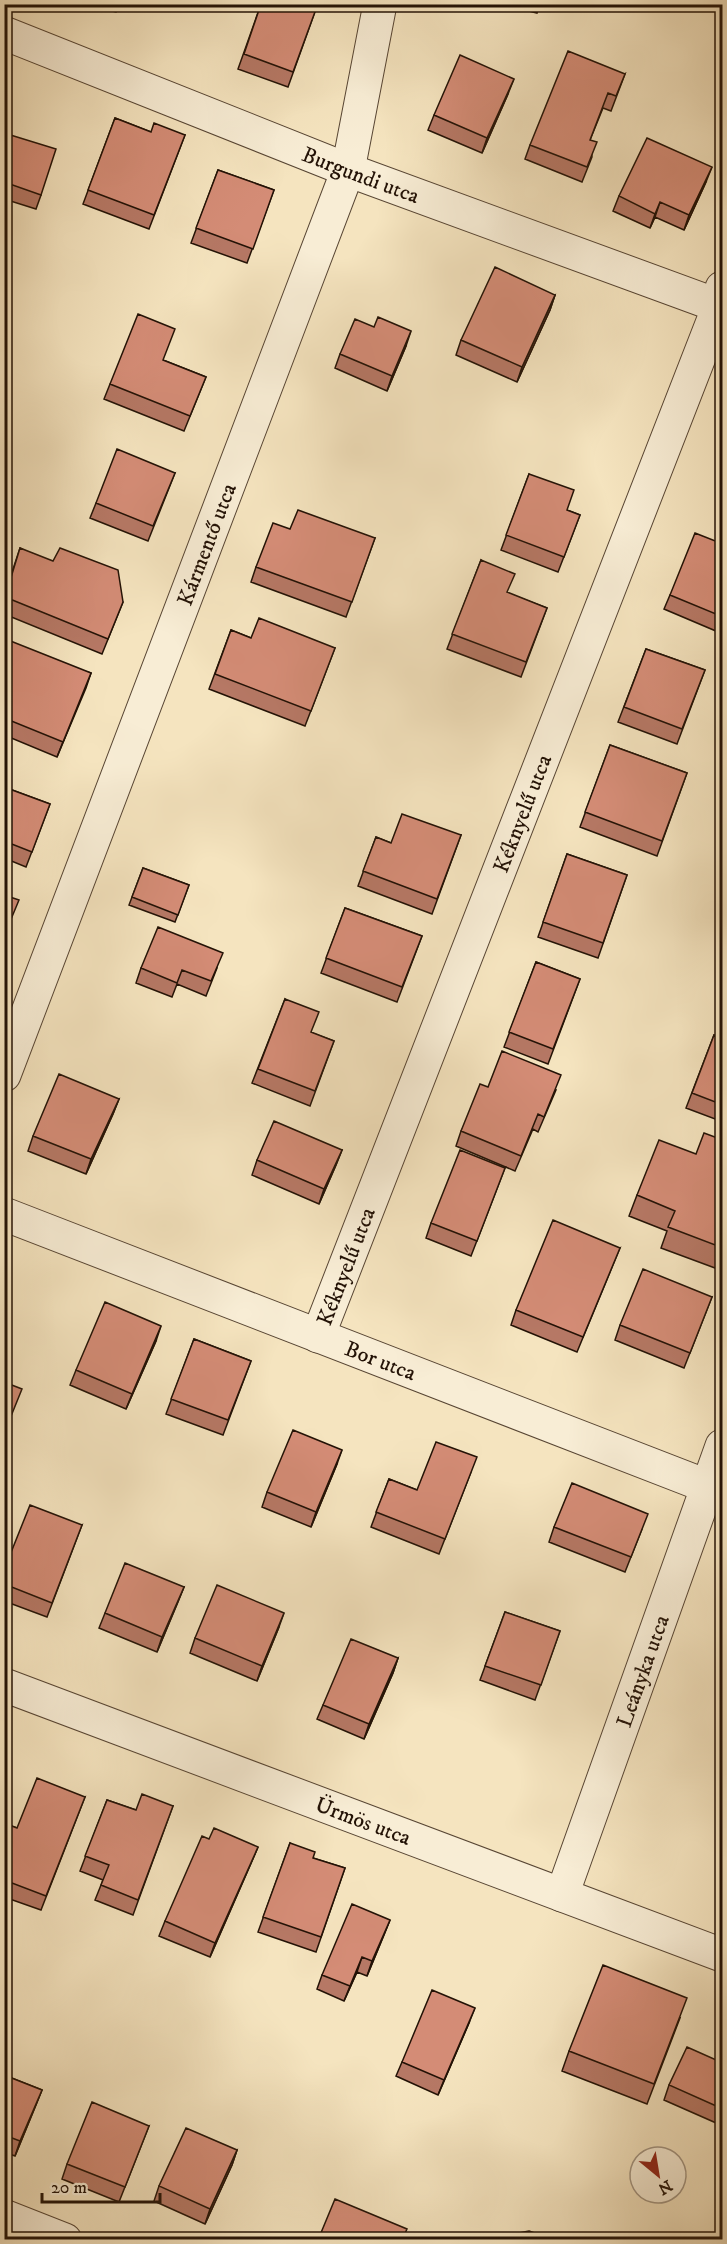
<svg xmlns="http://www.w3.org/2000/svg" width="727" height="2244" viewBox="0 0 727 2244" font-family="'IM FELL DW Pica',serif">
<style>
.lines{fill:none;stroke-linecap:round;stroke-linejoin:round}
.minor-casing{stroke:#584634;stroke-width:35}
.minor{stroke:#f8edd5;stroke-width:33}
.wall{fill:#b67865;stroke:#231206;stroke-width:1.5}
.shaded-wall{fill:#946253;stroke:#231206;stroke-width:1.5}
.building{fill:#d48c76;stroke:#231206;stroke-width:1.5}
.labels{text-anchor:middle;stroke-width:4.5;stroke-linejoin:round;paint-order:stroke}
.street-label{font-size:22px;fill:#231206;stroke:#f8edd5}
</style>
<rect width="100%" height="100%" fill="#f5e4bf"/>
<filter id="stains"><feTurbulence type="fractalNoise" baseFrequency=".00333" numOctaves="4"/><feColorMatrix values="0 0 0 0 .2 0 0 0 0 .09 0 0 0 0 .02 0 0 0 .5 -.17"/></filter>
<radialGradient id="worn" r=".72"><stop offset=".6" stop-color="#630" stop-opacity="0"/><stop offset="1" stop-color="#630" stop-opacity=".3"/></radialGradient>
<g class="lines">
<defs>
<g id="minor">
<path id="s1" d="M4 33 348 170 722 307"/>
<path id="s2" d="M4 1075 348 170 380 4"/>
<path id="s3" d="M4 1214 722 1492"/>
<path id="s4" d="M318 1336 719 306 722 288"/>
<path id="s5" d="M4 1685 722 1955"/>
<path id="s6" d="M562 1895 722 1446"/>
<path d="M4 2216 65 2240"/>
</g>
</defs>
<use href="#minor" class="minor-casing"/>
<use href="#minor" class="minor"/>
</g>
<path class="wall" d="M80 4H119L116 12Z
M261 4 316 9 288 87 238 69Z
M501 4H540L537 13Z
M625 74 611 111 603 108 590 140 592 157 582 182 525 159 530 145Z
M508 94 482 153 428 130 434 115Z
M115 118 151 132 185 135 149 229 83 204Z
M4 133 41 195 36 209 4 199Z
M218 170 274 190 247 263 191 243Z
M706 182 684 230 655 217 650 228 613 211 619 196Z
M555 295 550 310 517 382 456 355 461 340Z
M406 346 387 391 335 368 340 354Z
M163 360 206 377 184 431 104 399 110 384Z
M175 473 148 541 90 518 96 503Z
M529 474 567 510 580 515 558 572 501 550Z
M375 538 346 617 251 582 256 567Z
M723 544V634L664 609 670 595Z
M20 548 123 602 102 654 4 614V596Z
M481 560 507 593 547 608 521 677 447 649Z
M231 630 251 638 335 648 305 726 209 689Z
M723 638V653L718 651Z
M4 648 91 673 57 757 4 735Z
M646 649 705 670 677 744 618 722Z
M610 745 687 773 657 856 580 827Z
M4 787 50 804 26 867 4 858Z
M461 835 432 914 358 886 376 837 391 843Z
M567 854 627 875 598 958 538 937Z
M143 868 189 885 175 922 129 905Z
M345 908 422 936 397 1002 321 973Z
M536 962 580 979 548 1064 504 1047Z
M141 968H217L206 996 177 984 172 997 136 983Z
M285 999 312 1033 334 1041 310 1106 252 1083Z
M714 1035 723 1039V1122L686 1108Z
M488 1087 556 1090 538 1132 533 1129 515 1171 456 1146 461 1131Z
M119 1099 113 1114 86 1174 28 1151 33 1136Z
M723 1140V1250L715 1268 661 1248 667 1231 629 1216 637 1195 696 1154Z
M342 1150 336 1165 319 1204 252 1175 257 1160Z
M505 1168 471 1256 426 1238 431 1223Z
M620 1248 577 1352 511 1325 516 1310Z
M712 1297 684 1368 615 1340 620 1325Z
M194 1339 251 1361 223 1435 166 1414Z
M156 1341 126 1409 70 1385 76 1370Z
M337 1464 311 1527 262 1507 267 1492Z
M471 1472 439 1554 371 1527 389 1479 417 1490Z
M82 1525 47 1617 4 1601V1570Z
M554 1527 642 1529 625 1572 549 1542Z
M184 1587 157 1652 99 1628 105 1613Z
M505 1612 560 1631 535 1700 480 1680Z
M279 1627 257 1681 190 1653 195 1638Z
M398 1658 393 1673 364 1739 317 1719 323 1705Z
M85 1797 41 1910 4 1897V1823L17 1828Z
M107 1800 136 1810 173 1806 133 1915 95 1900 103 1880 80 1871Z
M290 1843 313 1858 345 1868 316 1952 258 1932Z
M258 1847 252 1861 210 1957 159 1936 165 1921Z
M390 1920 367 1976 357 1972 344 2001 317 1989 322 1975Z
M680 2018 647 2104 562 2071 569 2051Z
M469 2023 438 2095 396 2076 402 2062Z
M723 2063V2126L664 2100 669 2085Z
M4 2075 42 2090 15 2156 4 2152Z
M149 2126 119 2202 62 2179 67 2164Z
M237 2150 232 2165 205 2224 154 2201 159 2186Z"/>
<path class="shaded-wall" d="M514 79 508 94 482 153 487 138Z
M712 167 706 182 684 230 689 215Z
M660 202 655 217 650 228 655 214Z
M555 295 550 310 517 382 522 367Z
M411 331 406 346 387 391 392 376Z
M91 673 86 688 57 757 63 742Z
M119 1099 113 1114 86 1174 91 1159Z
M342 1150 336 1165 319 1204 324 1189Z
M161 1326 156 1341 126 1409 132 1394Z
M342 1450 337 1464 311 1527 316 1512Z
M184 1587 178 1602 157 1652 162 1637Z
M284 1613 279 1627 257 1681 262 1666Z
M398 1658 393 1673 364 1739 369 1724Z
M258 1847 252 1861 210 1957 215 1943Z
M390 1920 384 1935 367 1976 372 1961Z
M362 1957 357 1972 344 2001 350 1986Z
M475 2008 469 2023 438 2095 444 2080Z
M42 2090 36 2105 15 2156 20 2141Z
M237 2150 232 2165 205 2224 210 2209Z"/>
<path class="building" d="M261 4H302L316 9 293 72 244 54Z
M568 51 625 74 616 96 608 93 590 140 597 142 587 167 530 145Z
M460 55 514 79 487 138 434 115Z
M115 118 151 132 154 123 185 135 154 215 88 190Z
M4 133 56 149 41 195 4 182Z
M647 138 712 167 689 215 660 202 655 214 619 196Z
M218 170 274 190 253 249 196 228Z
M4 260 8 261 4 270Z
M495 267 555 295 522 367 461 340Z
M138 314 175 329 163 360 206 377 190 416 110 384Z
M378 317 411 331 392 376 340 354 355 319 374 327Z
M117 449 175 473 153 526 96 503Z
M529 474 574 490 567 510 580 515 564 557 506 535Z
M298 510 375 538 352 602 256 567 273 523 290 529Z
M695 533 723 544V617L670 595Z
M20 548 53 561 60 548 118 570 123 602 108 639 5 597Z
M481 560 515 574 507 592 547 608 526 662 452 634Z
M259 618 335 648 311 711 215 674 231 630 251 638Z
M8 640 91 673 63 742 4 718V648Z
M646 649 705 670 682 729 624 707Z
M610 745 687 773 662 841 585 812Z
M4 787 50 804 32 852 4 841Z
M402 814 461 835 437 899 363 871 376 837 391 843Z
M567 854 627 875 603 943 543 922Z
M143 868 189 885 178 915 132 897Z
M4 895 19 900 4 936Z
M345 908 422 936 402 987 326 958Z
M158 927 223 953 211 981 182 970 177 983 141 968Z
M536 962 580 979 553 1049 509 1032Z
M285 999 319 1012 311 1032 334 1041 315 1091 258 1069Z
M714 1035 723 1039V1105L692 1093Z
M502 1051 561 1075 544 1117 538 1114 521 1156 461 1131 480 1084 488 1087Z
M59 1074 119 1099 91 1159 33 1136Z
M274 1121 342 1150 324 1189 257 1160Z
M704 1133 723 1140V1248L668 1227 675 1211 637 1195 659 1140 696 1154Z
M460 1150 505 1168 477 1241 431 1223Z
M553 1220 620 1248 583 1337 516 1310Z
M643 1269 712 1297 690 1353 620 1325Z
M105 1302 161 1326 132 1394 76 1370Z
M194 1339 251 1361 228 1420 171 1399Z
M4 1382 22 1389 7 1426 4 1425Z
M293 1430 342 1450 316 1512 267 1492Z
M436 1442 477 1457 445 1539 376 1512 389 1479 417 1490Z
M572 1483 648 1514 631 1557 554 1527Z
M30 1505 82 1525 52 1603 4 1584V1570Z
M125 1563 184 1587 162 1637 105 1613Z
M217 1585 284 1613 262 1666 195 1638Z
M505 1612 560 1631 541 1685 485 1666Z
M351 1639 398 1658 369 1724 323 1705Z
M37 1778 85 1797 46 1896 4 1880V1823L17 1828Z
M142 1794 173 1806 138 1900 101 1885 109 1865 85 1856 107 1800 136 1810Z
M214 1828 258 1847 215 1943 165 1921 202 1836 209 1839Z
M290 1843 315 1852 313 1858 345 1868 321 1937 263 1917Z
M352 1904 390 1920 372 1961 362 1957 350 1986 322 1975Z
M603 1965 687 1998 654 2084 569 2051Z
M432 1990 475 2008 444 2080 402 2062Z
M687 2047 723 2063V2109L669 2085Z
M4 2075 42 2090 20 2141 4 2135Z
M92 2102 149 2126 125 2187 67 2164Z
M186 2128 237 2150 210 2209 159 2186Z
M335 2199 407 2229 402 2240H318Z
M529 2231 554 2240H499L502 2236Z"/>
<g class="labels">
<g class="street-label">
<text dy="8" stroke="none"><textPath href="#s1" startOffset="384">Burgundi utca</textPath></text>
<text dy="8" stroke="none"><textPath href="#s2" startOffset="568">Kármentő utca</textPath></text>
<text dy="8" stroke="none"><textPath href="#s4" startOffset="561">Kéknyelű utca</textPath></text>
<text dy="8" stroke="none"><textPath href="#s4" startOffset="75">Kéknyelű utca</textPath></text>
<text dy="8" stroke="none"><textPath href="#s3" startOffset="404">Bor utca</textPath></text>
<text dy="8" stroke="none"><textPath href="#s6" startOffset="238">Leányka utca</textPath></text>
<text dy="8" stroke="none"><textPath href="#s5" startOffset="384">Ürmös utca</textPath></text>
</g>
</g>
<rect width="727" height="2244" fill="none" stroke="#f5e4bf" stroke-width="24"/>
<rect x="6" y="6" width="715" height="2232" fill="none" stroke="#231206" stroke-width="3"/>
<rect x="12" y="12" width="703" height="2220" fill="none" stroke="#231206" stroke-width="1.5"/>
<g transform="translate(658 2175) rotate(150)"><circle r="28" fill="#f8edd5" stroke="#a39582" stroke-width="1.5"/>
<path d="M0-4.5L10 22L0 15L-10 22Z" fill="#8f2418"/>
<text y="-9" font-size="16" font-weight="bold" text-anchor="middle" fill="#231206">N</text>
</g>
<path d="M42 2193v9h118v-9" fill="none" stroke="#231206" stroke-width="3"/>
<text x="51" y="2193" font-size="18" fill="#231206" stroke="#f8edd5" stroke-width="4.5" paint-order="stroke">20 m</text>
<rect width="100%" height="100%" filter="url(#stains)"/>
<rect width="100%" height="100%" fill="url(#worn)"/>
</svg>
